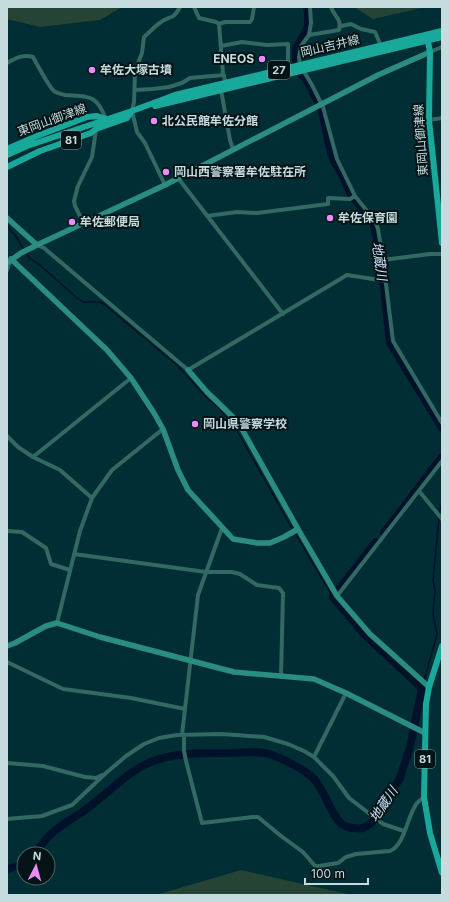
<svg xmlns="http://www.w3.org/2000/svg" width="449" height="902" viewBox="0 0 449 902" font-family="Inter,'Noto Sans JP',sans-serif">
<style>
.green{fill:#254435}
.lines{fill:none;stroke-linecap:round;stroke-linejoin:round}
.stream{stroke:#00112a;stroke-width:1.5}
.river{stroke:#00112a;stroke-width:8}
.street{stroke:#326962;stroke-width:4}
.secondary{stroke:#2b8d82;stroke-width:5.5}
.primary{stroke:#19a99b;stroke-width:6}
.poi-dot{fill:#ec8cfa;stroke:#041416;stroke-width:1.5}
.labels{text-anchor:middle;stroke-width:4;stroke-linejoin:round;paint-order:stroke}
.shield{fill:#041416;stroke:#8b9fa2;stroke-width:1}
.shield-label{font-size:11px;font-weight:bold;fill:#c5dbde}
.street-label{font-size:12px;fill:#c5dbde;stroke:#041416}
.poi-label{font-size:12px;font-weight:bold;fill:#c5dbde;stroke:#041416;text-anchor:start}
.water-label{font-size:13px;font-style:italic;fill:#cee3fc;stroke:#041416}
</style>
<rect width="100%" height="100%" fill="#012e34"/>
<path class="green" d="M7 7H122L100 20 40 27 7 19Z
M356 7H426L373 19 357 9Z
M241 870 352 895H156Z"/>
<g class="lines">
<path class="stream" d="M7 226 15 235 29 258 40 265 77 298 83 302H99L104 304 178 366 207 398 219 408 236 429 293 530
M439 514 442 503
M295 533 333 597
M424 681 437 634 433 614 435 591 433 580 439 518"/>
<path class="river" d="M296 61V49L308 27V13L307 7
M302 74 309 84 322 111 331 153 334 161 345 180 350 193 373 222 380 251 390 343 442 428
M384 533 442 457
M35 854C40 847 44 841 50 835 61 824 77 817 89 807 109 792 129 770 153 761 178 752 204 753 230 753 244 753 260 750 272 755 284 759 305 770 314 779 325 791 331 816 343 825 346 827 350 828 354 828 362 830 367 827 373 821L400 778 410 747 421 693V687L365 635 333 597 376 542
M7 869 24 864"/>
<path class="street" d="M194 7 199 18 216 22 219 24 225 22H250L252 19 254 7
M310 7 311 23 309 35 301 46 299 57 300 65 312 85 323 107 337 159 355 196 375 221 378 229 383 260 393 341 442 423
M219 24 223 73 226 83
M341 26 351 24 361 29 375 32 381 46
M309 35 339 30C342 18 334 17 331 7
M221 46 242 42 267 45 288 44V68
M430 52 442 47
M7 63C16 58 23 54 33 57 37 64 49 87 54 91 56 93 62 94 65 95 90 97 96 94 106 119
M135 90 152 89 169 87 182 83 190 78 224 75
M221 90 230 140 233 149
M429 120 442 118
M178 178 283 314
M165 185 145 143 137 132 132 111 134 102 135 71 142 53 144 37C150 32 155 26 161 22 170 15 173 21 180 7
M207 216 237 212 257 213 328 204V198L350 199 355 196
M84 224 75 206 74 201 78 186 92 157 96 130
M37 245 44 248 188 370 347 275 386 281
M383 260 430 254H442
M7 270 10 261
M7 436 18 447 33 457 60 470 92 498
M33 457 131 378
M419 491 442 519
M7 531 22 532 46 548 51 564 70 570
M74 554 206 572H232L240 574 257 585 279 588 283 593 281 677
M337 596 442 461
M57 623 80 531 92 498 112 470 163 429
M7 662 63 689 131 698 185 709
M182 735 198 595 222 528
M184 735V751L186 761 202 823 253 817H258L281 836 303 852 315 866H319L338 863 346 857 356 854 390 851C405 845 407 816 417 803 419 801 422 799 424 797
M314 757 346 693
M7 763 43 766 85 777 96 778 102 775
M7 819 42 816 72 805 106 773 126 756 144 744 159 738 177 735 222 734 264 737 288 744 304 751 314 757 333 776 349 798 383 824 404 831"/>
<path class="secondary" d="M7 218 37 245
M11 259 107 350 131 378 154 413 163 429 178 470 188 490 233 539 257 543H270L284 537 298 529
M7 263 21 253 37 245 165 185 378 75 430 52
M188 370 207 392 238 422 298 529 337 596 370 634 429 687
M7 646 15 643 46 626 57 623 100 637 234 672 314 679 346 693 425 733"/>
<path class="primary" d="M427 36 430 52 429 120 442 243
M155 106 442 37
M7 149 37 136 87 117 97 116 106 119
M7 155 27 146 132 111 175 95 442 31
M7 167 40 151 91 133 96 129 127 118 132 111
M442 646 429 687 426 704 424 797 430 833 442 873"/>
</g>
<g class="poi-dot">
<circle cx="262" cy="59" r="4"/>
<circle cx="92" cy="70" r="4"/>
<circle cx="154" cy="121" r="4"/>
<circle cx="166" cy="172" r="4"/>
<circle cx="330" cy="218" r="4"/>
<circle cx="72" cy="222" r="4"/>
<circle cx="195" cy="424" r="4"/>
</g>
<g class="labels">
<g class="shield">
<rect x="268" y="61" width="22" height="18" rx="3"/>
<rect x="61" y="131" width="20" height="18" rx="3"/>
<rect x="415" y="750" width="20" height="18" rx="3"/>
</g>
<g class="shield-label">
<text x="279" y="74">27</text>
<text x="71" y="144">81</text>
<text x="425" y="763">81</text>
</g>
<g class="street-label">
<text transform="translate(330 46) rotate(-13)" y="4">岡山吉井線</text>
<text transform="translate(52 120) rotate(-20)" y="4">東岡山御津線</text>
<text transform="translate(421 140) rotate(-94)" y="4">東岡山御津線</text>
</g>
<g class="poi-label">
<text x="254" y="63" text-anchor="end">ENEOS</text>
<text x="100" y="74">牟佐大塚古墳</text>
<text x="162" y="125">北公民館牟佐分館</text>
<text x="174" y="176">岡山西警察署牟佐駐在所</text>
<text x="338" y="222">牟佐保育園</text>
<text x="80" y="226">牟佐郵便局</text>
<text x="203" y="428">岡山県警察学校</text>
</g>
<g class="water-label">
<text transform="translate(380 261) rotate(82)" y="5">地蔵川</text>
<text transform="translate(383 804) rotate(-56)" y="5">地蔵川</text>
</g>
</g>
<rect width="449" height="902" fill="none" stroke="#c5dbde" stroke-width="16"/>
<g transform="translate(36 866) rotate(6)"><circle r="19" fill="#041416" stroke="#516466"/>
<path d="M0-3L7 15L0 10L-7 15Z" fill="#ec8cfa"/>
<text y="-6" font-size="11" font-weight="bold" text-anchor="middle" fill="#c5dbde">N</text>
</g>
<path d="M305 878v6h63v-6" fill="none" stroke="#c5dbde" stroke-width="2"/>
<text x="311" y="878" font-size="12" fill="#c5dbde" stroke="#041416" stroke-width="3" paint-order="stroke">100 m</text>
</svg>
